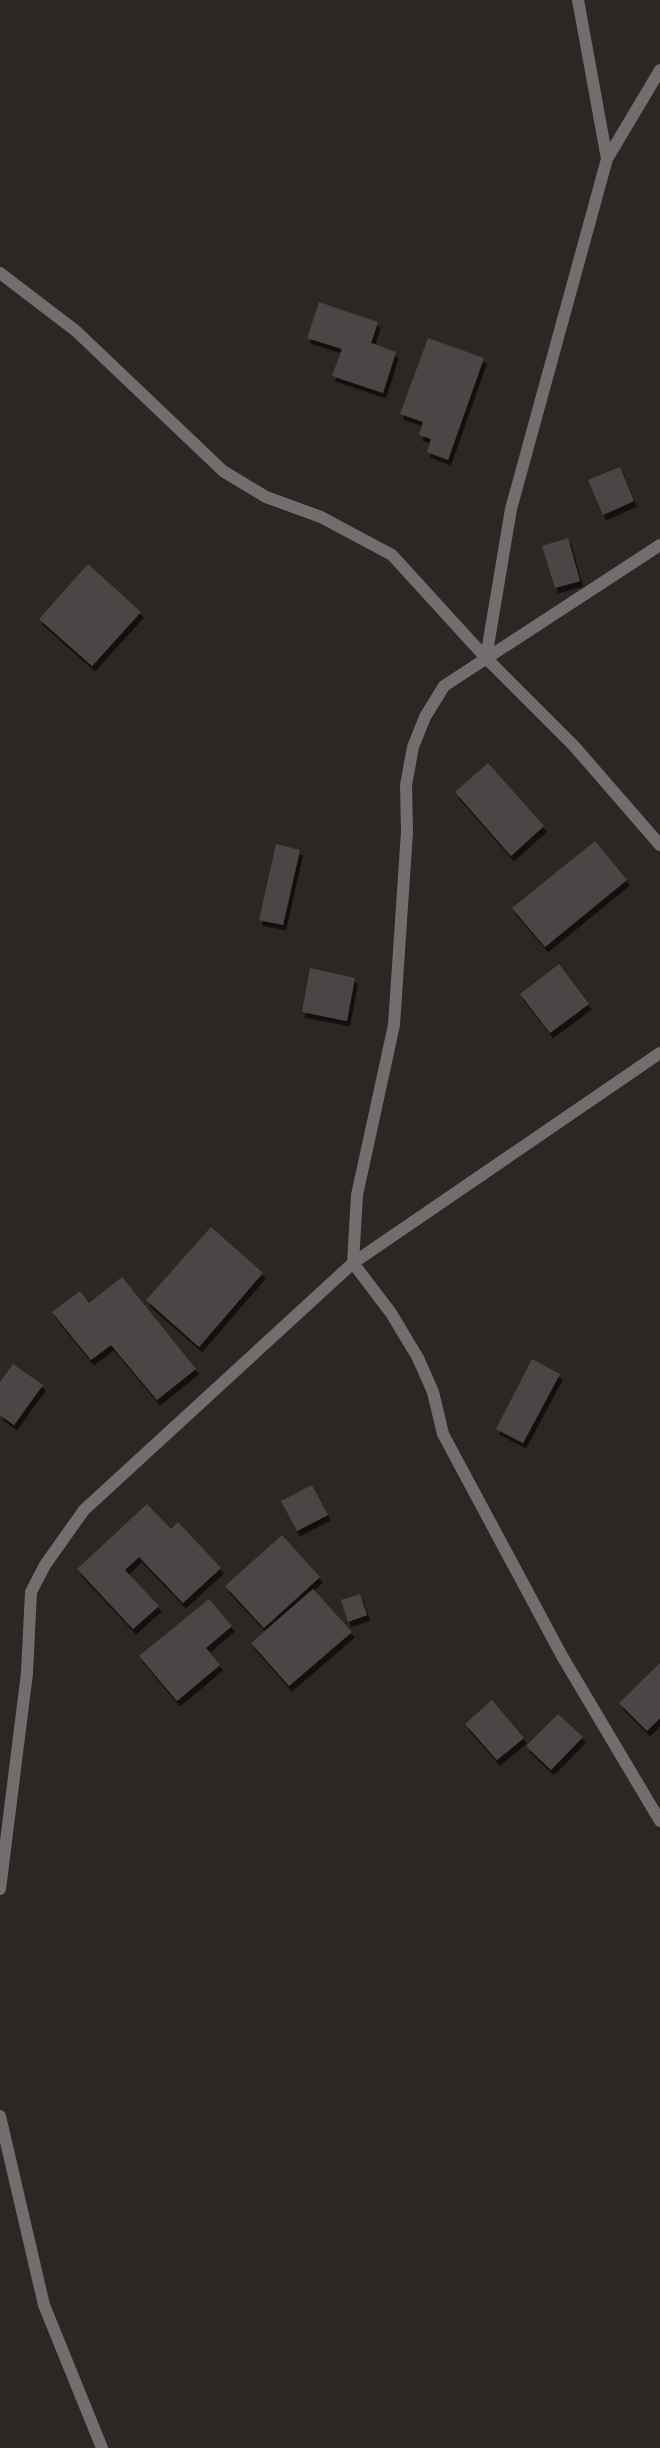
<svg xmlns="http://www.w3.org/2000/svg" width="660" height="2448" viewBox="0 0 660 2448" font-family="'Sofia Sans Condensed',sans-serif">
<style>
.building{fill:#4c4544;filter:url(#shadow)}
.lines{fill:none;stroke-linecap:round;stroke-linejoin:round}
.minor{stroke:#726e6f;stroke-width:12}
</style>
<defs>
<filter id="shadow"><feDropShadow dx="3" dy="5.5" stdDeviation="0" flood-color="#0009"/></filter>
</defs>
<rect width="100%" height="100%" fill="#2b2723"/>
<path class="building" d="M319 302 378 322 371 343 396 352 383 393 332 376 342 349 307 338Z
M428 338 484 358 448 460 427 452 431 439 419 435 423 422 400 414Z
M620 467 634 501 603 515 588 480Z
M568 538 580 581 555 588 542 546Z
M88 564 141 612 92 666 39 619Z
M488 763 544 826 511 856 455 792Z
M595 841 627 880 545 947 512 908Z
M276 844 300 850 283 925 259 920Z
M559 964 589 1004 550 1033 520 994Z
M310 968 355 978 347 1021 302 1012Z
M211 1227 263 1273 199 1347 146 1300Z
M122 1277 196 1369 157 1400 111 1345 91 1360 52 1312 80 1291 89 1303Z
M532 1359 560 1374 523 1443 496 1429Z
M13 1364 43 1385 14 1425 0 1415V1382Z
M312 1485 328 1515 297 1531 281 1501Z
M147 1504 171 1529 178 1522 221 1568 183 1603 139 1557 125 1570 159 1606 133 1629 77 1569Z
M282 1535 320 1577 264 1628 225 1586Z
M313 1589 352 1632 289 1686 251 1643Z
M360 1594 367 1615 348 1622 341 1600Z
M209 1599 232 1626 206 1648 220 1665 177 1701 139 1656Z
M660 1663V1718L647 1731 619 1703Z
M492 1700 524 1738 497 1760 465 1724Z
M558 1714 583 1737 551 1770 526 1746Z"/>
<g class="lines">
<path class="minor" d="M578 0 607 159
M0 273 76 331 223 471 266 497 321 517 392 555 486 658 574 746 660 845
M660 545 444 686 425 717 413 747 406 785 407 832 394 1025 357 1195 353 1263 391 1313 418 1358 433 1392 443 1434 562 1656 660 1821
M486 658 511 509 607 159 660 70
M0 1889 27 1673 31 1592 45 1565 84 1510 353 1263 660 1053
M0 2116 44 2305 102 2448"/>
</g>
</svg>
